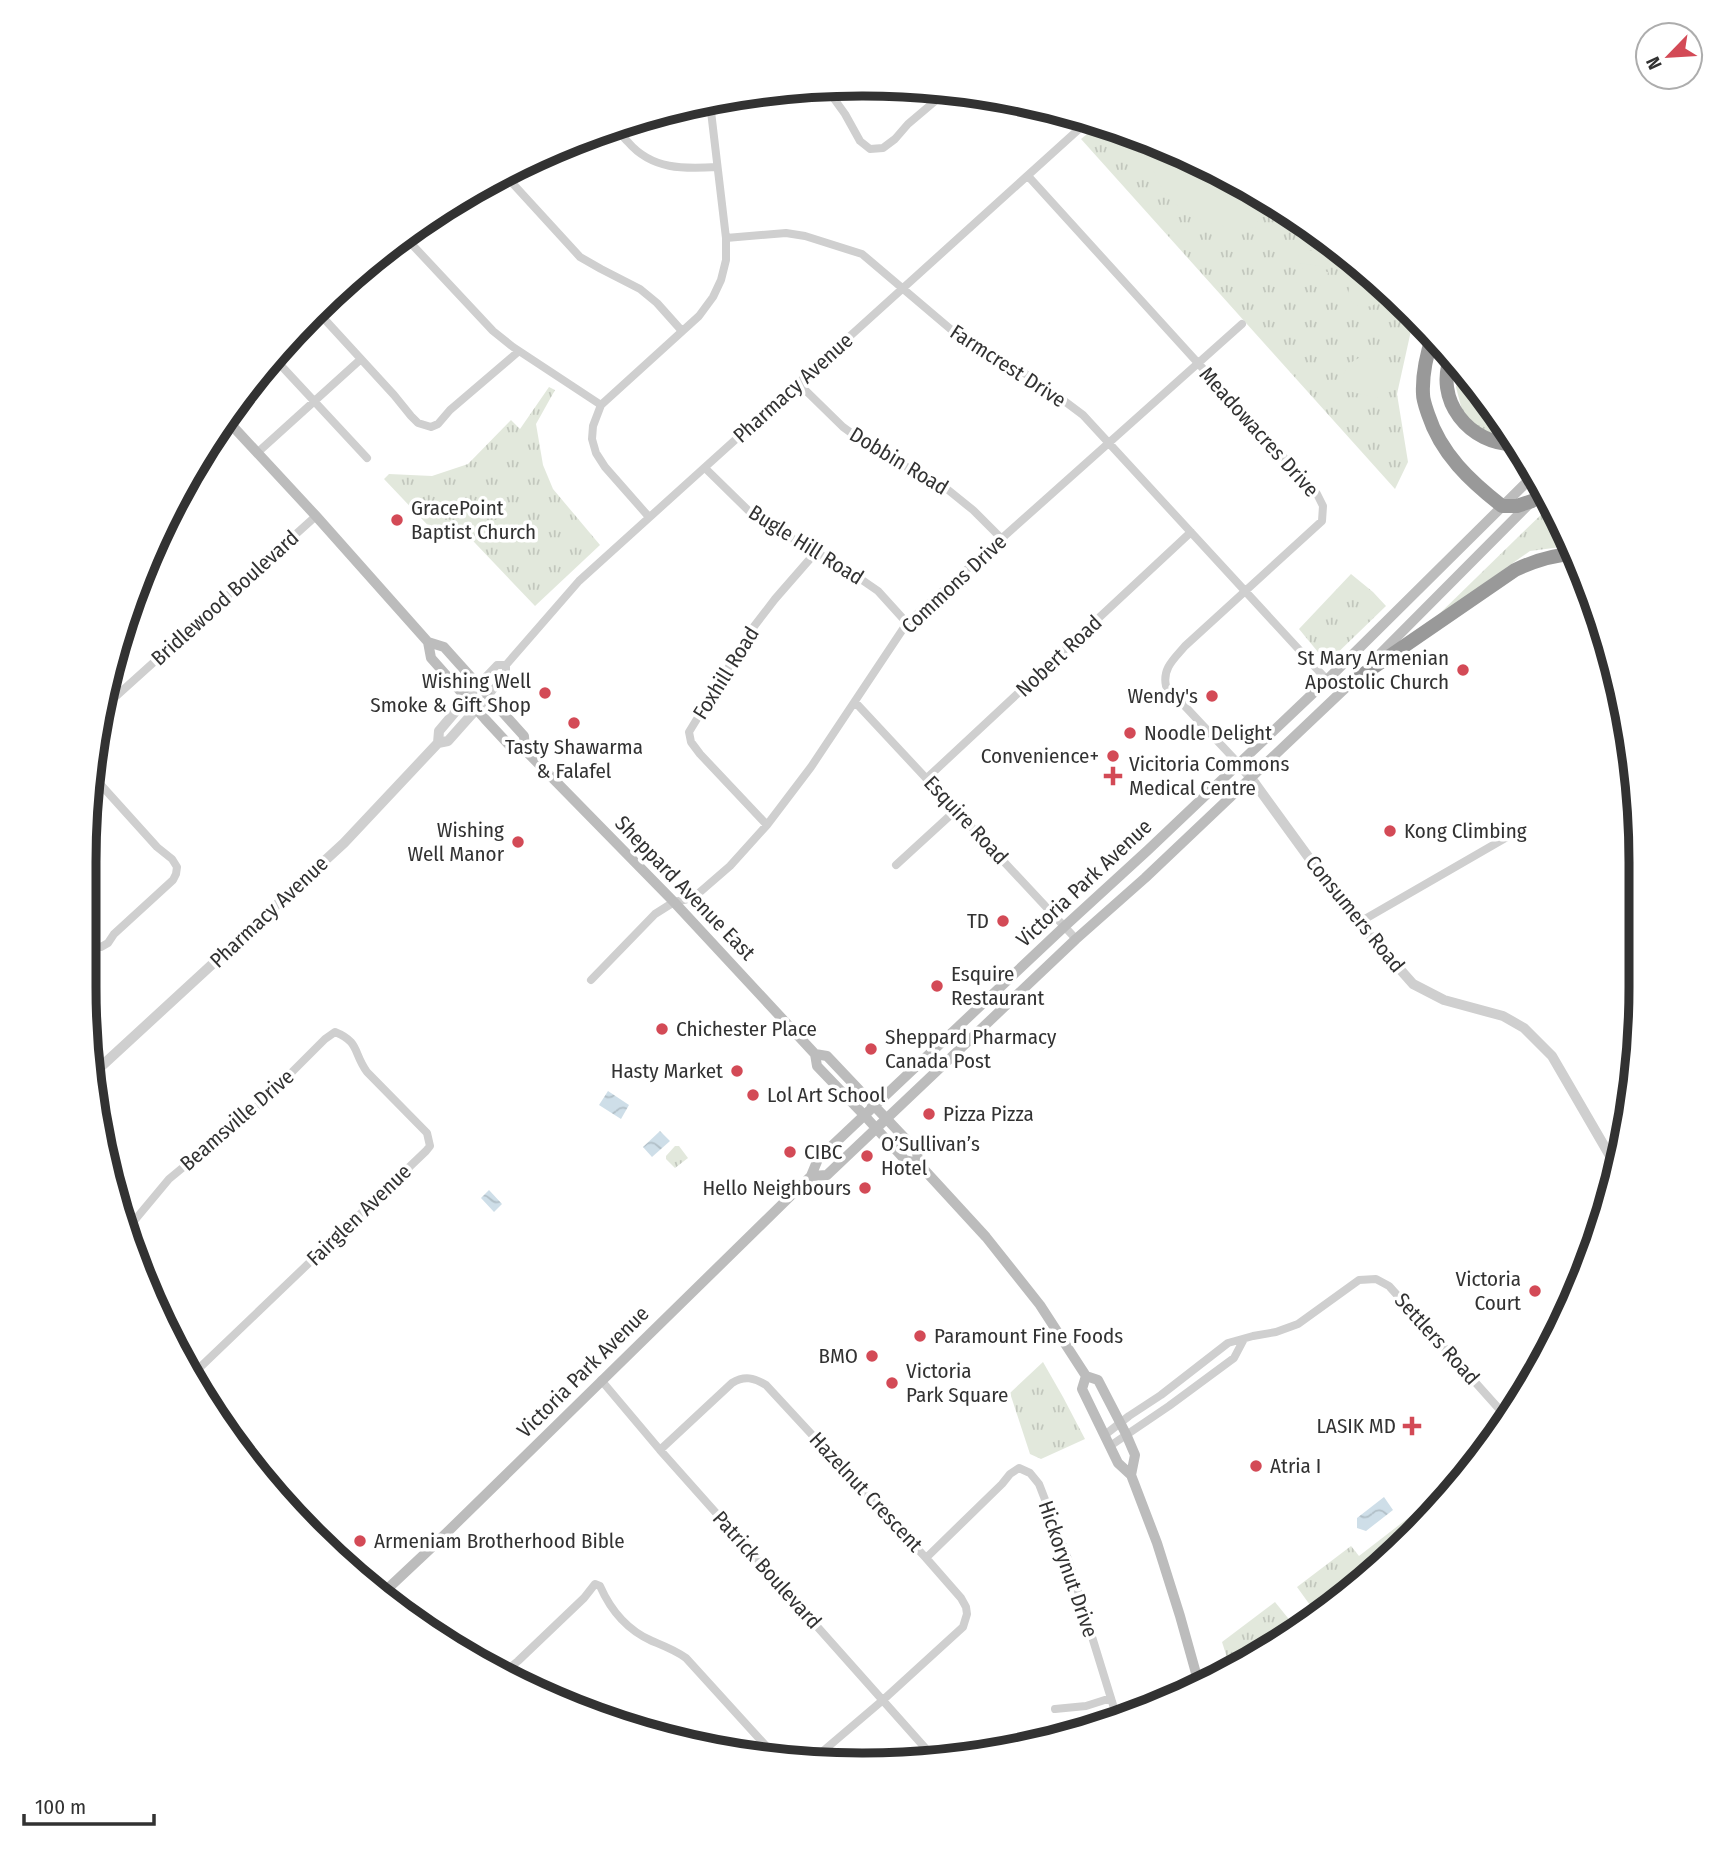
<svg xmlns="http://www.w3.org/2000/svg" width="1725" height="1849" viewBox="0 0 1725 1849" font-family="'Fira Sans Condensed',sans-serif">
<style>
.grass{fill:url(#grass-tufts)}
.pitch{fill:#e2e8dc}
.water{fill:url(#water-waves)}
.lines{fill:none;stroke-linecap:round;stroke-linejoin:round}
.minor{stroke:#cfcfcf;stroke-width:8}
.tertiary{stroke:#cfcfcf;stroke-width:10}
.secondary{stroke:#bcbcbc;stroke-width:10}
.motorway{stroke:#999;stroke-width:14}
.poi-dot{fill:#d34a56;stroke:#fff;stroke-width:2.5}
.labels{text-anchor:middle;stroke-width:7;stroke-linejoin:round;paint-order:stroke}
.street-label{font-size:21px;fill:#323232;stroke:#fff}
.poi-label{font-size:21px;fill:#323232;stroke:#fff;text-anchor:start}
.rim{fill:none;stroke:#323232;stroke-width:9}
</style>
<defs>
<pattern id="grass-tufts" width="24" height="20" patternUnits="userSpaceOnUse" patternTransform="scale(1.75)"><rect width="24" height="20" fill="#e2e8dc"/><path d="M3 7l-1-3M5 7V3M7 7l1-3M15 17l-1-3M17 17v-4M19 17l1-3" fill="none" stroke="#c2c7bd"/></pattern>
<pattern id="water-waves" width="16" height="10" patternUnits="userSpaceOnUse" patternTransform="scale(1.75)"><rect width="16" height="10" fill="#cedee8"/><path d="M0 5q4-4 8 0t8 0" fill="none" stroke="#b1bfc7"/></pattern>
</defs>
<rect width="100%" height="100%" fill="#fff"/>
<path class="grass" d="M1099 124 1206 164 1336 245 1414 317 1397 394 1408 462 1395 489 1081 139Z
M1461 367 1513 440 1483 436 1464 418 1456 387Z
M549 387 555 390 536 424 543 465 553 489 600 545 535 606 456 523 439 537 384 479 389 474 432 476 468 464 511 420 520 429Z
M1551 505 1571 548 1561 547 1530 551 1435 618Z
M1351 574 1373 592 1386 606 1327 663 1299 629Z
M675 1146H679L688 1158 675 1168 666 1159V1156Z
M1043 1362 1063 1397 1085 1439 1041 1459 1030 1454 1010 1393Z
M1421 1508 1424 1512 1426 1511 1430 1516 1413 1537 1315 1612 1297 1587 1351 1546 1359 1556Z
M1275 1602 1292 1623 1231 1670 1222 1642Z"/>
<path class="pitch" d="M1148 142 1206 164 1265 200 1256 227C1199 232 1152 204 1148 142Z
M1302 230 1316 232 1331 242V248L1300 245Z
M1299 249 1330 253 1328 267 1298 263Z
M1297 268 1328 272 1326 286 1295 282Z
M1356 268 1364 271 1385 290C1380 308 1364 311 1350 301L1348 294 1353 269Z
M1359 358C1368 358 1374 358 1380 364V397L1377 398 1348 391C1339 377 1344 365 1359 358Z"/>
<path class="water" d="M608 1091 629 1105 621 1119 599 1105Z
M660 1131 670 1141 652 1157 643 1147Z
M489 1190 502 1204 494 1212 481 1198Z
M1384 1497 1393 1510 1366 1531 1357 1528V1518Z"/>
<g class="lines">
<path class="minor" d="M827 89 845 114 860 141 870 149 883 148 895 139 908 124 947 91
M614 125C619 131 623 137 628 142 652 170 684 169 717 167
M504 174 580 257 601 269 640 289 657 303 682 331
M1028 176 1317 494 1323 506 1322 521 1185 646C1175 658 1162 668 1166 686L1238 763
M405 237 493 331 513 347 601 405
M726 238 786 233 805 236 862 254 974 349 1024 373 1055 394 1083 415 1327 680
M317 311 394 395 411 416 418 423 431 427 438 424 450 410 519 351
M274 358 367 458
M798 383 843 427 872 448 947 489 973 510 1001 538
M257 453 361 359
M705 468 755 517 849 571 878 591 907 623
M649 517 605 467 596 453 592 439 593 426 601 405 699 316 713 297 721 280 726 260V238L710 103
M477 686 497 665H506
M488 696 506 674V665L579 581 1089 120
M855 702 1076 939
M103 708 316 516
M927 778 1191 532
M767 825 700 754 691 742 689 732 752 629 775 599 816 552
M896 865 955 811
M1358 923 1521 829
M84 938 95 946 101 947 108 943 114 934 173 880 176 874 177 867 172 859 157 847 92 775
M591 980 655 914 674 902 693 898 700 892 730 866 767 825 811 767 907 623 1242 324
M129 1227 169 1179 262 1102 325 1039 335 1032C360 1042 353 1053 367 1072L427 1133 430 1146 426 1151 192 1375
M601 1380 660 1450 935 1759
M1106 1434 1129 1416 1161 1395 1228 1343 1253 1336 1276 1332 1298 1324 1359 1280 1376 1279 1389 1286 1509 1420
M1110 1446 1169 1406 1234 1358 1244 1339
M660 1450 732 1383C745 1375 754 1378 766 1385L926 1558 961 1598 966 1607 967 1614 963 1627 883 1700 809 1763
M926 1558 1002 1484 1010 1474 1019 1468 1030 1473 1039 1484 1068 1559 1118 1721
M502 1674 518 1661 584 1598 595 1584 600 1586C611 1611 627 1630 652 1641 664 1646 675 1650 686 1658L777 1758
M1055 1709 1086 1706 1111 1698"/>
<path class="tertiary" d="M438 743 439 731 477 686
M1238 763 1251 778 1344 906 1413 984 1444 1000 1503 1016 1524 1028 1552 1056 1617 1168
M93 1074 344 843 438 743 448 741 488 696"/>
<path class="secondary" d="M226 419 316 516 428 642 444 647 524 736 525 750
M428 642 431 658 485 719 511 747 525 750 674 902 815 1054 817 1066 864 1115 905 1160 918 1163 986 1237 1040 1305 1086 1376 1098 1380 1126 1434 1135 1455 1131 1475
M1370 664 1544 489
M815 1054 827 1056 917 1151 918 1163
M811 1176 827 1175 1076 939 1145 878 1356 678
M1086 1376 1082 1389 1118 1463 1131 1475 1157 1543 1180 1616 1199 1684
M382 1594 431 1548 811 1176 818 1159 1065 926 1148 850 1327 680 1536 473"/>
<path class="motorway" d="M1433 335C1427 353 1422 374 1423 394 1423 400 1426 408 1428 414 1441 454 1470 481 1502 506H1517L1532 501
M1452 355C1432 399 1470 446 1516 444
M1352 682 1515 570C1534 561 1552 555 1573 554"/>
</g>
<g class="poi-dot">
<circle cx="397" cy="520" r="7"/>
<circle cx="1463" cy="670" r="7"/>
<circle cx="545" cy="693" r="7"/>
<circle cx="1212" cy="696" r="7"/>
<circle cx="574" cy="723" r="7"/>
<circle cx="1130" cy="733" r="7"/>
<circle cx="1113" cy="756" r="7"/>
<path d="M1109.5 765.5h7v7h7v7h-7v7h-7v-7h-7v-7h7z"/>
<circle cx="1390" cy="831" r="7"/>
<circle cx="518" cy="842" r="7"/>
<circle cx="1003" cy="921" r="7"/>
<circle cx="937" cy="986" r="7"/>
<circle cx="662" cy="1029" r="7"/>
<circle cx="871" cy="1049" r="7"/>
<circle cx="737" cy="1071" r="7"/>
<circle cx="753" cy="1095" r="7"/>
<circle cx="929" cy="1114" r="7"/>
<circle cx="790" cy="1152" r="7"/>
<circle cx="867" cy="1156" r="7"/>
<circle cx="865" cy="1188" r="7"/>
<circle cx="1535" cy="1291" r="7"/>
<circle cx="920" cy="1336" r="7"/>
<circle cx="872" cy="1356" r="7"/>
<circle cx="892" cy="1383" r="7"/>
<path d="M1408.5 1415.5h7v7h7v7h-7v7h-7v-7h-7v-7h7z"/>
<circle cx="1256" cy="1466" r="7"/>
<circle cx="360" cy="1541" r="7"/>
</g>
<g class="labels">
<g class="street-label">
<text transform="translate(1008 366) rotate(33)" y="7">Farmcrest Drive</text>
<text transform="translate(793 388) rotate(-42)" y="7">Pharmacy Avenue</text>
<text transform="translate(1259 432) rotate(48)" y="7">Meadowacres Drive</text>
<text transform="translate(899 461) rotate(31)" y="7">Dobbin Road</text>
<text transform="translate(806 545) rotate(32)" y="7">Bugle Hill Road</text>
<text transform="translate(954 584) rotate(-43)" y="7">Commons Drive</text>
<text transform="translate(225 598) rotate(-42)" y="7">Bridlewood Boulevard</text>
<text transform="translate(1059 656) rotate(-43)" y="7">Nobert Road</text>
<text transform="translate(726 673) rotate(-58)" y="7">Foxhill Road</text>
<text transform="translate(966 820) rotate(47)" y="7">Esquire Road</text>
<text transform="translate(1084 883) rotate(-43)" y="7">Victoria Park Avenue</text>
<text transform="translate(685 888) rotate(46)" y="7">Sheppard Avenue East</text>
<text transform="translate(269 912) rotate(-43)" y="7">Pharmacy Avenue</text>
<text transform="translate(1355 914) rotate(51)" y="7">Consumers Road</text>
<text transform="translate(237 1120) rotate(-41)" y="7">Beamsville Drive</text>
<text transform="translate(359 1215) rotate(-44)" y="7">Fairglen Avenue</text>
<text transform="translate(1437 1339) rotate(48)" y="7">Settlers Road</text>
<text transform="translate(583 1372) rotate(-45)" y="7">Victoria Park Avenue</text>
<text transform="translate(866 1492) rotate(47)" y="7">Hazelnut Crescent</text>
<text transform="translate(1068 1569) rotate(71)" y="7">Hickorynut Drive</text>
<text transform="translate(767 1570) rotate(48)" y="7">Patrick Boulevard</text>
</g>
<g class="poi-label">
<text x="411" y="515">GracePoint<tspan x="411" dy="24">Baptist Church</tspan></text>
<text x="1449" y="665" text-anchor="end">St Mary Armenian<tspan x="1449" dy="24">Apostolic Church</tspan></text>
<text x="531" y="688" text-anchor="end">Wishing Well<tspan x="531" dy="24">Smoke &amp; Gift Shop</tspan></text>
<text x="1198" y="703" text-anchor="end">Wendy's</text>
<text x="1144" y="740">Noodle Delight</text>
<text x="574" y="754" text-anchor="middle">Tasty Shawarma<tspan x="574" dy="24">&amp; Falafel</tspan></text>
<text x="1099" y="763" text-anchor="end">Convenience+</text>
<text x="1129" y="771">Vicitoria Commons<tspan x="1129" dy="24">Medical Centre</tspan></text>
<text x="504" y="837" text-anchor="end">Wishing<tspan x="504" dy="24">Well Manor</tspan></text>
<text x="1404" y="838">Kong Climbing</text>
<text x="989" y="928" text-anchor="end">TD</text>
<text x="951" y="981">Esquire<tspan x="951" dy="24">Restaurant</tspan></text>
<text x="676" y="1036">Chichester Place</text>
<text x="885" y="1044">Sheppard Pharmacy<tspan x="885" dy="24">Canada Post</tspan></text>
<text x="723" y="1078" text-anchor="end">Hasty Market</text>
<text x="767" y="1102">Lol Art School</text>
<text x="943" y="1121">Pizza Pizza</text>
<text x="881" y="1151">O’Sullivan’s<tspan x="881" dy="24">Hotel</tspan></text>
<text x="804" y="1159">CIBC</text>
<text x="851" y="1195" text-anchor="end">Hello Neighbours</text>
<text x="1521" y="1286" text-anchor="end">Victoria<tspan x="1521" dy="24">Court</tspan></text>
<text x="934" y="1343">Paramount Fine Foods</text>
<text x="858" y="1363" text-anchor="end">BMO</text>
<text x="906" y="1378">Victoria<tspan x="906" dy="24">Park Square</tspan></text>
<text x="1396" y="1433" text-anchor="end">LASIK MD</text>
<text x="1270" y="1473">Atria I</text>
<text x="374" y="1548">Armeniam Brotherhood Bible</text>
</g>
</g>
<path d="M0 0H1725V1849H0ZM862 96H863A766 766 0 0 1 1629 862V987A766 766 0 0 1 863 1753H862A766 766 0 0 1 96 987V862A766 766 0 0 1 862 96Z" fill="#fff" fill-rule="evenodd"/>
<path class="rim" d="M862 96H863A766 766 0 0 1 1629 862V987A766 766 0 0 1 863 1753H862A766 766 0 0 1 96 987V862A766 766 0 0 1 862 96Z"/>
<g transform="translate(1669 56) rotate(245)"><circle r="33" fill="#ffffff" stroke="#adadad" stroke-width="2"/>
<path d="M0-5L12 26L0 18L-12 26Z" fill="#d34a56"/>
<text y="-10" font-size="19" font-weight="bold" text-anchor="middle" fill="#323232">N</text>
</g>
<path d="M24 1814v10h130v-10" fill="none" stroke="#323232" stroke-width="3.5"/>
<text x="35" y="1814" font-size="21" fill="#323232" stroke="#ffffff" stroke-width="5" paint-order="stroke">100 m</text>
</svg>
